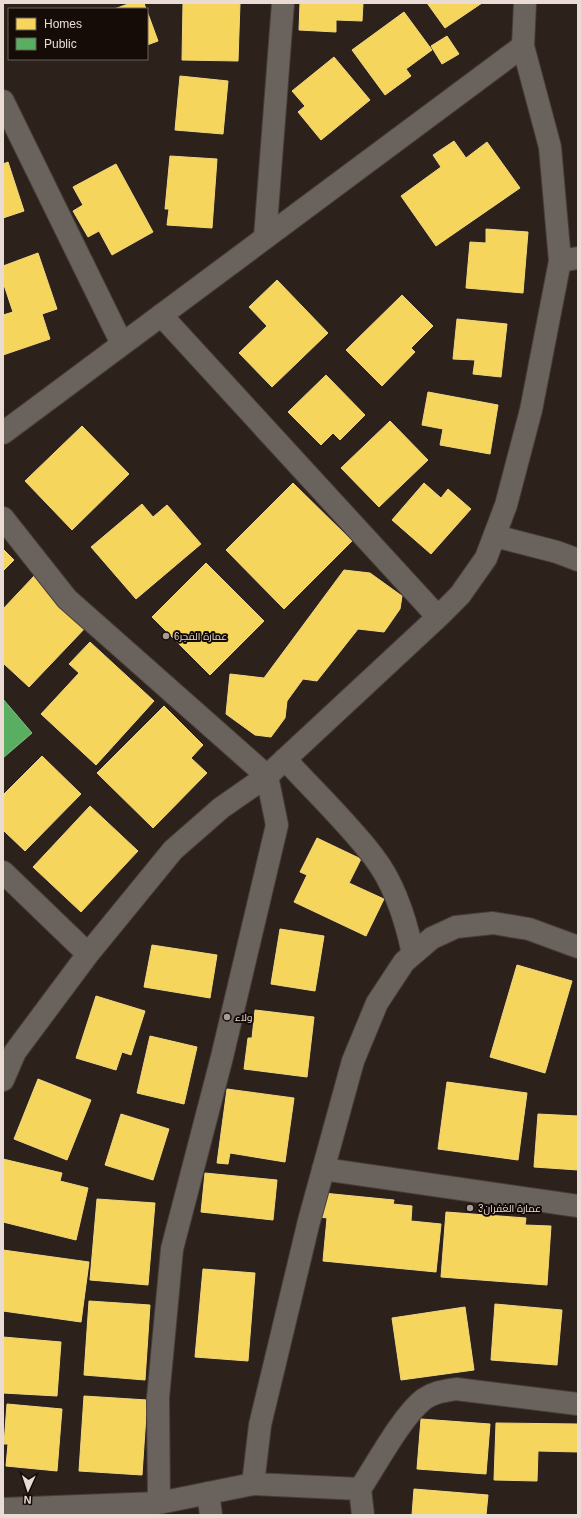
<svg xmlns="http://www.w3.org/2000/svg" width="581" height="1518" viewBox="0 0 581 1518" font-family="Arial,Cairo,sans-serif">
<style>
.homes{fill:#f6d55c;stroke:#f2d780}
.public{fill:#5aae61;stroke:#85bc84}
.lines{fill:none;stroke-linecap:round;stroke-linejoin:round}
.minor-casing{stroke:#483e38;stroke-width:24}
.minor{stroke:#6a625c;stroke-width:22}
.poi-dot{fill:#a89b93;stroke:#150c07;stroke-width:1.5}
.labels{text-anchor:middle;stroke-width:4;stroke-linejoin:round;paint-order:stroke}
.poi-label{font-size:10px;fill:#eadcd4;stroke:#150c07;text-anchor:start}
</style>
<rect width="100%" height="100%" fill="#2d221b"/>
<path class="homes" d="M131 3H144L146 9H114Z
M183 3H240L238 61 182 60Z
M300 3H363L362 21 336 20V32L299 30Z
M427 3H482L445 28Z
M147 11 158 41 147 45Z
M404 12 432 50 406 69 411 76 385 95 352 50Z
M447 36 459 54 442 64 431 46Z
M334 57 370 100 321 140 298 112 305 106 292 91Z
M180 76 228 81 223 134 175 130Z
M454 141 466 158 487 142 520 188 436 246 401 196 441 167 433 155Z
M170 156 217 159 212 228 167 225 169 209H165Z
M8 162 24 211 3 218V164Z
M116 164 153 232 112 255 99 231 88 237 73 211 83 205 73 187Z
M486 229 528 232 523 293 466 288 470 242 486 243Z
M38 253 57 309 42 314 50 339 3 355V315L13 312 3 282V266Z
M277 280 328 333 272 387 239 353 267 326 249 307Z
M402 295 433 326 411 348 415 352 382 386 346 350Z
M457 319 507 324 501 377 473 374 475 360 453 359Z
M326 375 365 415 340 440 333 433 321 445 288 412Z
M428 392 498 405 490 454 440 445 443 429 422 425Z
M390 421 428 460 379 507 341 468Z
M82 426 129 474 72 530 25 481Z
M293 483 352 541 284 609 226 550Z
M424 483 441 498 448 489 471 509 431 554 392 520Z
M142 504 153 517 167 505 201 544 136 599 91 547Z
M3 549 14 560 3 571Z
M206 563 264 621 210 675 152 617Z
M344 570 370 573 402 596 400 609 384 632 358 629 317 681 303 679 287 701 285 718 271 737 255 735 226 714 230 674 264 678Z
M35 575 88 625 29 687 3 663V609Z
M90 642 154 701 96 765 41 714 79 673 69 664Z
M164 706 203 745 191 758 207 773 153 828 97 773Z
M42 756 81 794 25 851 3 830V795Z
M90 806 138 851 81 912 33 867Z
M317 838 361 859 349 883 384 899 366 936 294 902 307 875 300 872Z
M280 929 324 936 315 991 271 984Z
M152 945 217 955 210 998 144 987Z
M517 965 572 981 545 1073 490 1057Z
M96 996 145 1011 131 1055 122 1052 116 1070 76 1058Z
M255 1010 314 1017 307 1077 244 1069 248 1038H252Z
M150 1036 197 1047 184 1104 137 1093Z
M38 1079 91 1100 67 1160 14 1139Z
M447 1082 527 1093 518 1160 438 1149Z
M227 1089 294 1098 285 1162 230 1153 228 1164 217 1163Z
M121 1114 169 1129 153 1180 105 1165Z
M538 1114 578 1116V1170L534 1167Z
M3 1159 62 1173 60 1181 88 1188 76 1240 3 1222Z
M205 1173 277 1180 273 1220 201 1212Z
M323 1193 394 1200 393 1204 412 1206 411 1221 441 1224 436 1272 323 1261 327 1218 320 1217Z
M97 1199 155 1203 148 1285 90 1280Z
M446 1212 526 1218 525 1225 551 1226 547 1285 441 1277Z
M3 1250 89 1262 81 1322 3 1311Z
M203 1269 255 1273 248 1361 195 1357Z
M89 1301 150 1305 145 1380 84 1375Z
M495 1304 562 1310 557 1365 491 1360Z
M465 1307 474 1370 401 1380 392 1318Z
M3 1337 61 1342 57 1396 3 1393Z
M84 1396 147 1400 142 1475 79 1471Z
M7 1404 62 1409 57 1471 6 1466 8 1444H4Z
M421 1419 490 1424 486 1474 417 1469Z
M496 1423 578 1424V1452L538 1451 537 1481 494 1480Z
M414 1489 488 1495 486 1515H412Z"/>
<path class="public" d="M3 699 32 733 3 758Z"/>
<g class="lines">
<defs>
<path id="minor" d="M3 101 122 344
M265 237 283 3
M560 261 578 258
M161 315 438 617
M3 433 523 46
M3 518 67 599 267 776 277 825 222 1057 172 1249 158 1398 159 1503
M495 536 557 552 578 560
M285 759C314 791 347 822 373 856 395 884 406 920 413 954
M3 872 88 954
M3 1080 15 1052 88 954 173 850 221 808 267 776 438 617 460 595 486 558 506 505 531 410 560 261 550 147 523 46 525 3
M323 1169 578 1206
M253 1484 260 1425 309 1221 353 1061 377 1003 404 962 432 938 456 927 493 923 529 929 578 947
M360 1489 363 1515
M208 1493 211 1515
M3 1509 159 1503 253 1484 360 1489C376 1465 402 1416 424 1399 434 1392 444 1391 456 1389L578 1404"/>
</defs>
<use href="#minor" class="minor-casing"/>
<use href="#minor" class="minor"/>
</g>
<g class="poi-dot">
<circle cx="166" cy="636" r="4"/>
<circle cx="227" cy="1017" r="4"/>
<circle cx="470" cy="1208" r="4"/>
</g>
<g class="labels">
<g class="poi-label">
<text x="174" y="640">عمارة الفجر6</text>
<text x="235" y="1021">ولاء</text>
<text x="478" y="1212">عمارة الغفران3</text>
</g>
</g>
<rect width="581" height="1518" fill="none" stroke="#eadcd4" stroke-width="8"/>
<rect x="8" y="8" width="140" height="52" fill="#150c07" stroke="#6a5f59"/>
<rect x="16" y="18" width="20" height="12" fill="#f6d55c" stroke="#6a5f59"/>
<text x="44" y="28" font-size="12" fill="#eadcd4">Homes</text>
<rect x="16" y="38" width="20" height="12" fill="#5aae61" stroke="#6a5f59"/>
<text x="44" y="48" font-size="12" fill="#eadcd4">Public</text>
<g transform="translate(28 1490) rotate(183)" stroke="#150c07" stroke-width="3" paint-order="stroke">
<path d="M0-3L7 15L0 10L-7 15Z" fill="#eadcd4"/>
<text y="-6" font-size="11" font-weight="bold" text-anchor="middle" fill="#eadcd4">N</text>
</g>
</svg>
